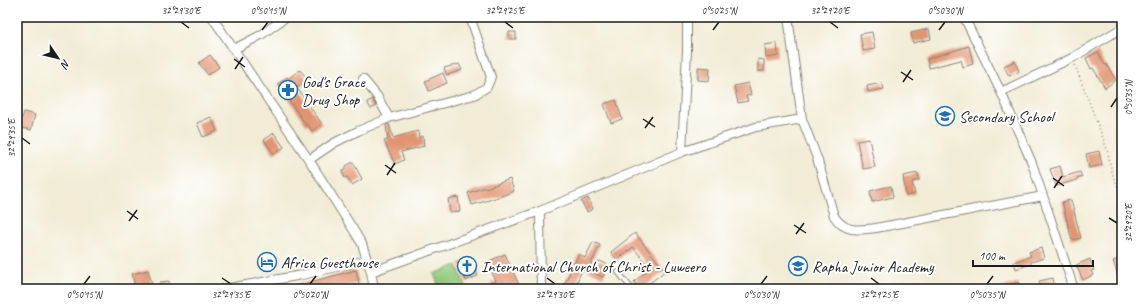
<svg xmlns="http://www.w3.org/2000/svg" width="1139" height="306" viewBox="0 0 1139 306" font-family="Caveat,sans-serif">
<style>
.green{fill:#93c97b;stroke:#58724c}
.building{fill:#e29472}
.lines{fill:none;stroke-linecap:round;stroke-linejoin:round}
.service-casing{stroke:#878479;stroke-width:6}
.minor-casing{stroke:#878479;stroke-width:10}
.path{stroke:#878479;stroke-width:1.5;stroke-dasharray:1 3;stroke-linecap:butt}
.service{stroke:#fff;stroke-width:4}
.minor{stroke:#fff;stroke-width:8}
.ticks{fill:none;stroke:#1c1c1c;stroke-width:1.5}
.labels{text-anchor:middle;stroke-width:4;stroke-linejoin:round;paint-order:stroke}
.poi-label{font-size:16px;fill:#1c1c1c;stroke:#fff;text-anchor:start}
.neatline{fill:none;stroke:#1c1c1c;stroke-width:1.5}
.ticks-label{font-size:10px;text-anchor:middle;fill:#1c1c1c}
</style>
<rect width="100%" height="100%" fill="#fff"/>
<filter id="ink" filterUnits="userSpaceOnUse"><feTurbulence type="fractalNoise" baseFrequency=".025" numOctaves="2"/><feDisplacementMap in="SourceGraphic" scale="8" xChannelSelector="R" yChannelSelector="G"/><feConvolveMatrix kernelMatrix="1 2 1 2 8 2 1 2 1" color-interpolation-filters="sRGB"/></filter>
<filter id="wash" filterUnits="userSpaceOnUse"><feTurbulence type="fractalNoise" baseFrequency=".012" numOctaves="4" result="noise"/><feDisplacementMap in="SourceGraphic" scale="16" xChannelSelector="R" yChannelSelector="G"/><feGaussianBlur stdDeviation="0.9" result="paint"/><feColorMatrix in="noise" values="0 0 0 0 0 0 0 0 0 0 0 0 0 0 0 0 0 1.4 0 .05"/><feComposite in="paint" operator="in"/></filter>
<g filter="url(#wash)">
<rect width="100%" height="100%" fill="#f2ecd6"/>
<path class="green" d="M457 265 467 289H440L434 274Z"/>
<g id="blocks">
<path class="building" d="M929 29 931 39 913 43 911 33Z
M509 32H516V39H509Z
M872 32 875 49 863 51 860 34Z
M777 43 778 56 766 58 765 45Z
M969 46 973 64 963 67 961 60 929 68 927 59Z
M1098 52 1105 65 1106 64 1116 80 1105 88 1093 68 1091 69 1086 58Z
M210 55 219 67 208 75 199 63Z
M758 59 764 60V71H758Z
M1015 61 1019 72 1009 76 1004 66Z
M459 64 462 70 447 75 444 68Z
M698 67 710 68 709 81 698 80Z
M300 70 308 80 297 88 322 124 312 131 308 125H306L278 84 287 77 288 79Z
M443 73 447 83 429 91 425 81Z
M748 83 751 95 746 96 748 101 738 103 734 86Z
M882 83 884 89 868 92 867 86Z
M373 99 376 106 371 109 367 102Z
M616 100 622 119 611 123 604 104Z
M24 112 35 115 31 130 19 127Z
M211 117 217 131 203 137 197 123Z
M389 124 393 138 418 131 419 138 423 136 424 146 401 152 404 160 395 164 384 141 388 140 386 125Z
M274 133 284 147 274 154 264 140Z
M869 139 875 167 863 169 857 141Z
M1099 151 1102 165 1089 168 1086 154Z
M353 162 362 179 352 185 347 177 345 178 342 172 346 169V166Z
M1060 166 1063 177 1080 172 1082 177 1077 179V180L1056 186 1050 169Z
M918 173 919 180 912 182 915 194 906 196 903 176Z
M510 179 514 191 499 197 472 205 468 193 486 187V188Z
M891 186 893 197 872 202 870 191Z
M458 197 460 211 450 213 448 199Z
M588 198 593 209 587 212 581 201Z
M1071 200 1081 238 1072 240 1062 202Z
M635 233 665 271 642 289H639L634 282 650 268 633 247 617 260 611 252Z
M593 242 600 245 588 270 600 261 608 265 603 277 583 268 574 289H562L579 254 585 258Z
M1041 248 1044 258 1031 262V264L1016 269 1014 262 1031 256 1029 252Z
M505 254 519 285 510 289H493L490 283 496 281 487 262Z
M471 258 478 276 466 281 459 263Z
M1122 258V284H1121L1113 261Z
M1090 259 1094 270 1091 271 1093 275 1083 280 1076 265Z
M148 270 152 284 135 286 132 274Z
M356 270 359 283 336 289H292L291 287Z
M1053 278 1055 289H1041L1039 281Z
M169 281 170 289H161L160 282Z
M1018 282 1020 289H1000V288Z"/>
</g>
</g>
<g filter="url(#ink)">
<use href="#blocks" fill-opacity="0" stroke="#878479" stroke-width="1"/>
<g class="lines">
<defs>
<path id="service" d="M618 272 632 289
M796 288V289"/>
<path id="minor" d="M212 17 309 160 351 226 362 244 371 272 374 289
M788 17 802 119 817 158 834 216C845 233 858 230 876 228L1043 196
M964 17 1001 92 1032 163 1074 289
M234 49 261 35 286 17
M363 79 377 96 389 118
M1001 92 1072 58 1122 28
M682 152 687 51V17
M309 160 334 143 358 131 389 118 474 95 487 87 491 77 470 17
M540 211 541 289
M371 272 540 211 682 152 756 127 802 119
M223 289 302 275 367 260"/>
</defs>
<use href="#service" class="service-casing"/>
<use href="#minor" class="minor-casing"/>
<path class="path" d="M1075 65 1107 149 1113 176 1122 196"/>
<use href="#service" class="service"/>
<use href="#minor" class="minor"/>
</g>
</g>
<path class="ticks" d="M181 22 189 28M505 22 513 28M830 22 838 28M262 30 268 22M713 30 719 22M939 30 945 22M234 59 245 67M235 69 243 57M901 72 913 80M903 82 911 70M1111 107 1117 98M643 119 655 127M645 128 653 117M22 138 30 144M385 165 396 173M387 175 395 163M1053 178 1064 186M1054 188 1062 176M127 211 138 219M1109 218 1117 223M129 221 137 210M794 225 806 233M796 234 804 223M222 278 231 284M547 278 555 284M871 278 879 284M84 284 90 276M310 284 316 276M761 284 767 276M987 284 993 276"/>
<defs>
<symbol id="pharmacy-ring" viewBox="-11 -11 22 22"><circle r="9.5" fill="#fff" stroke="#1f6fb2" stroke-width="1.5"/><path d="M-2-6h4v4h4v4h-4v4h-4v-4h-4v-4h4Z" fill="#1f6fb2"/></symbol>
<symbol id="school-ring" viewBox="-11 -11 22 22"><circle r="9.5" fill="#fff" stroke="#1f6fb2" stroke-width="1.5"/><path d="M0-5L7-2L0 1L-7-2ZM-4 1L0 2.5L4 1V4Q0 6-4 4Z" fill="#1f6fb2"/></symbol>
<symbol id="hotel-ring" viewBox="-11 -11 22 22"><circle r="9.5" fill="#fff" stroke="#1f6fb2" stroke-width="1.5"/><path d="M-6-4.5h1.5V1H6V5H4.5V3h-9V5H-6ZM-4 0a1.8 1.8 0 1 1 3.6 0ZM.5 0V-2.5h3Q6-2.5 6 0Z" fill="#1f6fb2"/></symbol>
<symbol id="church-ring" viewBox="-11 -11 22 22"><circle r="9.5" fill="#fff" stroke="#1f6fb2" stroke-width="1.5"/><path d="M-1.2-6h2.4v3.5h3.3v2.4h-3.3V6h-2.4V-.1h-3.3v-2.4h3.3Z" fill="#1f6fb2"/></symbol>
</defs>
<g fill-rule="evenodd">
<use href="#pharmacy-ring" x="277" y="79" width="22" height="22"/>
<use href="#school-ring" x="934" y="105" width="22" height="22"/>
<use href="#hotel-ring" x="256" y="251" width="22" height="22"/>
<use href="#church-ring" x="456" y="255" width="22" height="22"/>
<use href="#school-ring" x="787" y="255" width="22" height="22"/>
</g>
<g class="labels">
<g class="poi-label">
<text x="302" y="87">God's Grace<tspan x="302" dy="18">Drug Shop</tspan></text>
<text x="959" y="122">Secondary School</text>
<text x="281" y="268">Africa Guesthouse</text>
<text x="481" y="272">International Church of Christ - Luweero</text>
<text x="812" y="272">Rapha Junior Academy</text>
</g>
</g>
<rect width="1139" height="306" fill="none" stroke="#fff" stroke-width="44"/>
<g transform="translate(58 58) rotate(125)" stroke="#ffffff" stroke-width="3" paint-order="stroke">
<path d="M0-3L7 15L0 10L-7 15Z" fill="#1c1c1c"/>
<text y="-6" font-size="11" font-weight="bold" text-anchor="middle" fill="#1c1c1c">N</text>
</g>
<path d="M973 260v6h120v-6" fill="none" stroke="#1c1c1c" stroke-width="2"/>
<text x="979" y="260" font-size="12" fill="#1c1c1c" stroke="#ffffff" stroke-width="3" paint-order="stroke">100 m</text>
<rect x="22" y="22" width="1095" height="262" class="neatline"/>
<g class="ticks-label">
<text x="181" y="14">32°29'30"E</text>
<text x="268" y="14">0°50'15"N</text>
<text x="505" y="14">32°29'25"E</text>
<text x="719" y="14">0°50'25"N</text>
<text x="830" y="14">32°29'20"E</text>
<text x="945" y="14">0°50'30"N</text>
<text transform="translate(1128 98) rotate(-90)" y="4">0°50'35"N</text>
<text transform="translate(11 138) rotate(-90)" y="4">32°29'35"E</text>
<text transform="translate(1128 223) rotate(-90)" y="4">32°29'20"E</text>
<text x="84" y="298">0°50'15"N</text>
<text x="231" y="298">32°29'35"E</text>
<text x="310" y="298">0°50'20"N</text>
<text x="555" y="298">32°29'30"E</text>
<text x="761" y="298">0°50'30"N</text>
<text x="879" y="298">32°29'25"E</text>
<text x="987" y="298">0°50'35"N</text>
</g>
</svg>
